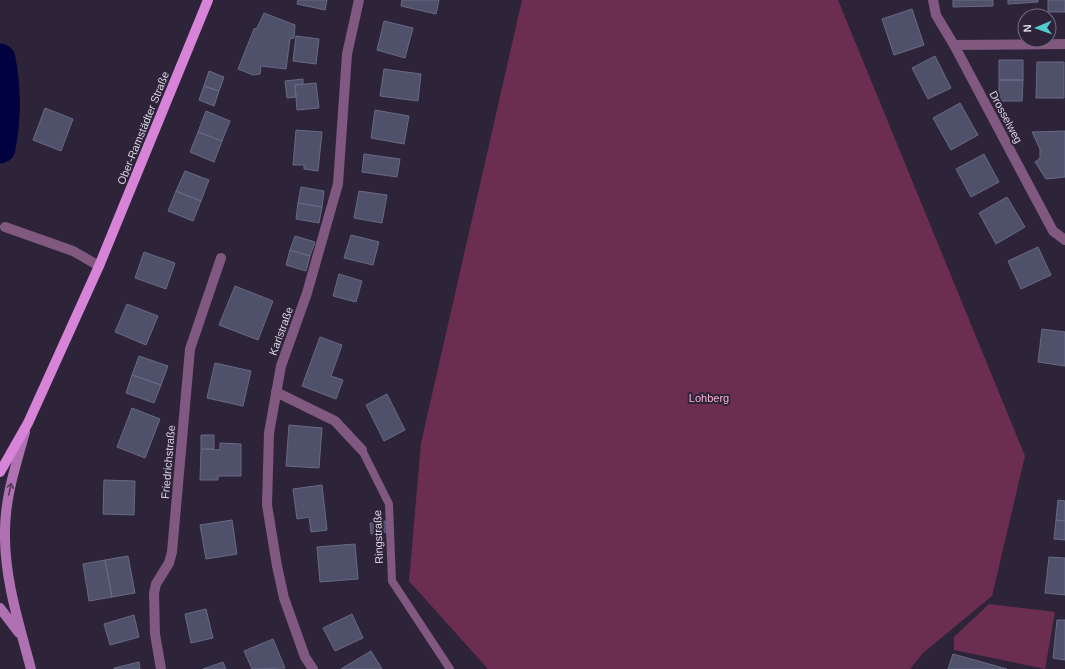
<svg xmlns="http://www.w3.org/2000/svg" width="1065" height="669" viewBox="0 0 1065 669" font-family="Arial,sans-serif">
<style>
.green{fill:#6b2d50}
.lines{fill:none;stroke-linecap:round;stroke-linejoin:round}
.river{stroke:#00013e;stroke-width:31}
.building{fill:#4f506a;stroke:#686984}
.service{stroke:#805880;stroke-width:8}
.minor{stroke:#805880;stroke-width:10}
.secondary{stroke:#b071b2;stroke-width:10}
.primary{stroke:#d683d8;stroke-width:10}
.oneway{stroke:#553b5e}
.labels{text-anchor:middle;stroke-width:4;stroke-linejoin:round;paint-order:stroke}
.street-label{font-size:11px;fill:#dcd6e5;stroke:#2e243a}
.park-label{font-size:11px;fill:#f7b5d6;stroke:#2e243a}
</style>
<rect width="100%" height="100%" fill="#2e243a"/>
<path class="green" d="M522 0H838L1025 456 992 596 923 653 910 669H488L409 581 421 443Z
M989 604 1055 612 1045 669 954 650V637Z"/>
<g class="lines">
<path class="river" d="M0 59C6 90 6 117 0 148"/>
</g>
<path class="building" d="M298 0H327L325 10 297 4Z
M402 0H439L436 14 401 6Z
M953 0H993V6L953 7Z
M1008 0H1038V2L1008 4Z
M1048 0H1065V12H1048Z
M912 9 924 45 894 55 882 19Z
M264 13 295 25 294 38 290 39 286 69 261 66 260 74 253 75 238 69 254 29 257 28Z
M384 21 413 28 405 58 377 50Z
M296 36 319 39 316 64 293 61Z
M935 56 951 88 928 99 912 68Z
M999 60H1023V80H999Z
M1037 62H1064V98H1036Z
M384 69 421 74 418 101 380 96Z
M209 71 224 77 219 91 204 86Z
M303 79V84L295 85 296 97 287 98 285 81Z
M999 80H1023L1022 101H999Z
M316 83 319 108 297 110 295 85Z
M204 86 219 91 214 106 199 100Z
M960 103 978 135 951 150 933 118Z
M45 108 73 119 61 151 33 140Z
M375 110 409 116 404 144 371 138Z
M206 111 230 121 222 141 198 132Z
M296 130 322 132 318 171 304 169V165H293Z
M1065 131V177L1046 179 1035 162 1040 158V149L1032 132Z
M198 132 222 141 214 162 190 152Z
M364 154 400 159 397 177 362 172Z
M984 154 999 182 971 197 956 169Z
M185 171 209 180 201 201 176 191Z
M301 187 324 191 322 207 298 203Z
M176 191 201 201 193 221 168 211Z
M359 191 387 195 382 223 354 218Z
M1007 197 1025 227 996 244 979 213Z
M298 203 322 207 319 223 296 219Z
M351 235 379 242 373 265 344 258Z
M295 236 315 242 310 256 290 250Z
M1038 247 1051 275 1021 289 1008 261Z
M290 250 310 256 306 271 286 265Z
M144 252 175 263 166 289 135 278Z
M339 274 362 281 356 302 333 296Z
M235 286 273 301 258 340 219 325Z
M127 304 158 316 146 345 115 332Z
M1042 329 1065 332V366L1038 362Z
M320 337 342 345 331 376 343 380 336 399 302 386Z
M139 356 168 366 161 385 132 375Z
M215 363 251 371 243 406 207 398Z
M132 375 161 385 154 403 126 393Z
M387 394 405 430 384 441 366 405Z
M132 408 160 419 145 458 117 447Z
M289 425 322 428 319 468 286 466Z
M201 435H214V449H201Z
M220 443 241 444V476H218V480H200L201 449 220 450Z
M104 480 135 481 134 515 103 514Z
M322 485 327 530 311 532 309 517 297 519 293 489Z
M1058 500 1065 501V521L1056 520Z
M232 520 237 554 206 559 200 525Z
M1056 520 1065 521V540L1054 539Z
M386 521 387 532 371 534 370 523Z
M355 544 358 579 320 582 317 547Z
M128 556 135 593 112 597 105 560Z
M1049 557 1065 558V595L1045 593Z
M105 560 112 597 89 601 83 564Z
M206 609 213 638 191 643 185 614Z
M352 614 363 638 335 651 323 628Z
M134 615 139 637 110 645 104 624Z
M1057 620H1065V660L1053 658Z
M273 639 285 668 252 669 244 651Z
M371 651 382 669H341Z
M953 654 1007 669H948Z
M139 662 140 669H114V668Z
M223 662 226 669H203Z"/>
<g class="lines">
<path class="service" d="M362 450 389 504 392 581 450 669"/>
<path class="minor" d="M933 0 936 15 954 45 1053 231 1065 240
M954 45 1065 44
M5 227 73 251 99 266
M276 392 335 421 362 450
M161 669 155 634 154 593 156 584 169 563 172 552 190 349 221 258
M313 669 305 657 284 598 277 566 267 505 269 433 281 366 307 293 338 184 347 54 359 0"/>
<path class="secondary" d="M25 432C16 465 5 497 5 531 4 578 19 624 31 669
M0 608 19 633"/>
<path class="primary" d="M0 472 28 423 99 266 208 0"/>
</g>
<defs><path id="oneway-shaft" d="M-6 0H5M1.5-3L5.5 0L1.5 3" fill="none" stroke-width="1.6" stroke-linecap="round" stroke-linejoin="round"/></defs>
<use class="oneway" href="#oneway-shaft" transform="translate(10 489) rotate(-78)"/>
<g class="labels">
<g class="street-label">
<text transform="translate(1006 117) rotate(62)" y="4">Drosselweg</text>
<text transform="translate(143 128) rotate(-68)" y="4">Ober-Ramstädter Straße</text>
<text transform="translate(281 331) rotate(-70)" y="4">Karlstraße</text>
<text transform="translate(168 462) rotate(-85)" y="4">Friedrichstraße</text>
<text transform="translate(378 537) rotate(-92)" y="4">Ringstraße</text>
</g>
<g class="park-label">
<text x="709" y="402">Lohberg</text>
</g>
</g>
<g transform="translate(1037 28) rotate(268)"><circle r="19" fill="#2e243a" stroke="#746b7e"/>
<path d="M0-3L7 15L0 10L-7 15Z" fill="#52cdcf"/>
<text y="-6" font-size="11" font-weight="bold" text-anchor="middle" fill="#dcd6e5">N</text>
</g>
</svg>
